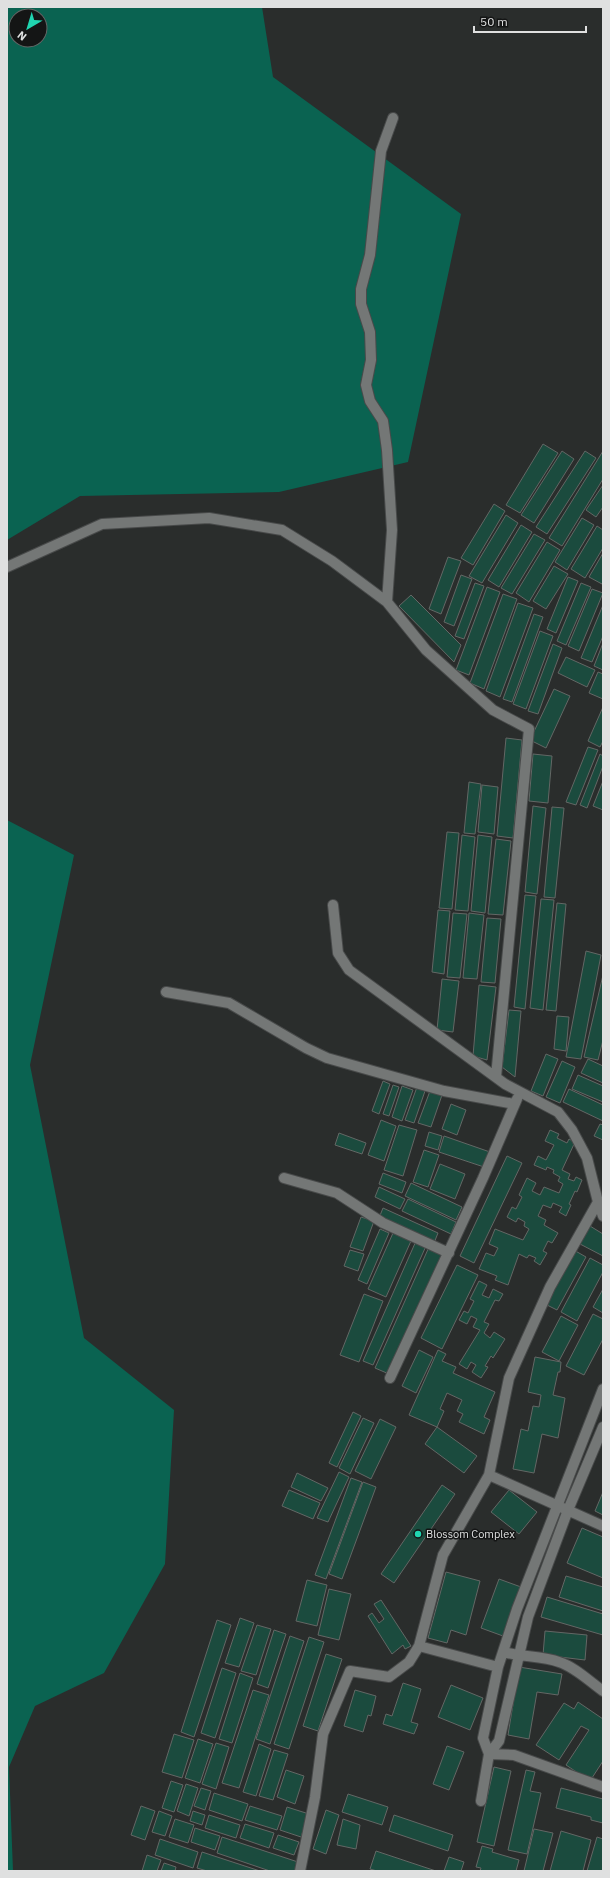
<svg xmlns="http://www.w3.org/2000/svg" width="610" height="1878" viewBox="0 0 610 1878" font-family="'IBM Plex Sans',sans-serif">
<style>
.green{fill:#0a6351;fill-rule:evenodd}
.building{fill:#1b4b3e;stroke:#636765}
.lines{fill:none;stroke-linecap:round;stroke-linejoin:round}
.street-casing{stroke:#484a4a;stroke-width:12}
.street{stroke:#747776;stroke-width:10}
.poi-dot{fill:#20d5b0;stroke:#141515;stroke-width:1.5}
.labels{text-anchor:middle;stroke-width:3;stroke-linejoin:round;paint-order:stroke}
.poi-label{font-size:11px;fill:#dfe0e0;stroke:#141515;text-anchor:start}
</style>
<rect width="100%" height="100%" fill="#2a2d2c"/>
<path class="green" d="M7 7H262L273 77 461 214 408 462 279 492 80 496 7 540ZM16 16H40V40H16Z
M7 820 74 855 30 1065 84 1338 174 1410 165 1564 104 1673 35 1706 9 1767 13 1871H7Z"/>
<path class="building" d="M543 444 558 453 520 513 506 505Z
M562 451 574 459 534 523 521 515Z
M585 451 596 458 547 534 536 527Z
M603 451V479L562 546 549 538Z
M603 485V507L596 517 586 510Z
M494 504 505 511 473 565 461 558Z
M506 515 518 523 482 583 469 576Z
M582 518 594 525 567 570 555 562Z
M521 525 532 532 499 587 488 580Z
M597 526 603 530V548L585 578 571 569Z
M534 534 545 540 512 594 501 588Z
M547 542 560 550 529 602 516 593Z
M603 553V582L602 584 589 577Z
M448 557 461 561 441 614 429 609Z
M554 566 568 574 546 609 533 601Z
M461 575 472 579 454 626 444 622Z
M568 577 578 581 556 633 547 629Z
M475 583 484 586 464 639 455 636Z
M581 583 591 587 566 645 557 641Z
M487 587 500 592 469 675 456 670Z
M592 589 603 593 579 651 568 646Z
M503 594 517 599 484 689 470 683Z
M411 595 461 645 454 662 399 606Z
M518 603 533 608 500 697 486 691Z
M603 605V636L592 662 581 658Z
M534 614 543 617 512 702 503 699Z
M540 631 553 636 526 709 513 704Z
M603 643V670L594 666Z
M553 644 562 648 538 714 528 711Z
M566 657 595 670 587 687 558 673Z
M598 672 603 674V699L589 693Z
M554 689 570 696 546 748 530 740Z
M603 707V741L600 747 588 741Z
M506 738 522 740 513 838 497 836Z
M588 747 598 750 576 805 566 802Z
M533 754 552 756 548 803 529 801Z
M600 754 603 756V766L587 808 580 805Z
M603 781V810L593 806Z
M469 782 481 784 475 834 464 833Z
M482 785 498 787 494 834 478 832Z
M533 806 546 808 537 894 525 892Z
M552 807 564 808 555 898 544 897Z
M447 832 459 833 452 909 439 908Z
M462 835 475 837 468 911 455 910Z
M478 835 492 837 485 913 471 911Z
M496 839 511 841 503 915 488 914Z
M525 895 536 896 525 1009 514 1007Z
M541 899 554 900 543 1010 530 1008Z
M557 903 566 904 556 1011 546 1010Z
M438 910 450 911 444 974 432 972Z
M453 913 467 914 460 978 447 977Z
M469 913 484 915 477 979 463 978Z
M487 918 501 919 495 983 481 982Z
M586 951 601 955 581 1059 566 1057Z
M603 975V1040L598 1060 584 1057Z
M442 979 459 981 453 1032 437 1030Z
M479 985 496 987 487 1060 473 1056Z
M509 1010 521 1011 515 1077 502 1067Z
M557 1016 569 1017 566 1051 554 1049Z
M546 1054 558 1059 543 1096 531 1091Z
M588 1059 603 1066V1083L581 1073Z
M562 1061 575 1067 560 1103 546 1097Z
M578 1075 603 1086V1102L572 1089Z
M383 1081 390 1084 379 1114 372 1111Z
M393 1085 399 1087 389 1116 383 1114Z
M402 1086 413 1090 402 1121 392 1117Z
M417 1087 425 1091 414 1123 405 1120Z
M569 1089 603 1105V1121L563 1102Z
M430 1091 442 1095 431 1127 418 1123Z
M451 1104 466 1110 457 1135 442 1129Z
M381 1120 396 1126 384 1161 368 1155Z
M600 1124 603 1125V1140L594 1136Z
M399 1125 417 1130 403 1176 384 1170Z
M550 1130 559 1134 557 1138 567 1143 569 1139 575 1142 562 1170 570 1174 568 1179 574 1181 576 1177 582 1180 577 1192 575 1191 569 1204 571 1205 566 1216 559 1212 562 1207 553 1203 551 1208 543 1205 538 1216 546 1220 544 1225 558 1233 552 1243 548 1241 543 1251 547 1253 540 1265 534 1261 536 1258 529 1255 527 1258 519 1254 508 1285 495 1280 497 1276 479 1269 486 1253 494 1256 498 1248 489 1244 495 1229 523 1240 529 1229 524 1226 525 1222 518 1218 516 1222 507 1217 512 1207 516 1209 522 1197 519 1195 527 1178 536 1183 532 1191 540 1195 544 1187 559 1193 563 1184 558 1181 560 1177 553 1173 554 1170 547 1167 546 1170 534 1165 538 1156 546 1160 554 1145 545 1141Z
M429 1132 442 1136 438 1150 425 1146Z
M339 1133 366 1143 362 1154 335 1145Z
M444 1136 490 1152 484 1167 439 1152Z
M424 1150 439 1155 428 1187 413 1182Z
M507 1156 522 1163 474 1263 460 1256Z
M440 1164 465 1174 455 1199 430 1189Z
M383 1173 406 1182 402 1193 379 1184Z
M411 1183 462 1207 456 1220 405 1196Z
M379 1187 405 1199 400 1209 375 1197Z
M408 1199 456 1222 451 1234 402 1211Z
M383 1208 438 1233 434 1243 379 1218Z
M361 1217 374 1221 363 1251 350 1247Z
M590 1226 603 1234V1256L580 1244Z
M380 1229 389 1233 367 1284 358 1280Z
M393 1233 411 1241 386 1297 368 1289Z
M416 1241 426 1246 373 1365 363 1361Z
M429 1247 443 1253 389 1374 375 1368Z
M572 1249 586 1257 557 1310 543 1303Z
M350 1250 364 1254 358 1271 344 1266Z
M590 1258 603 1265V1272L577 1321 561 1312Z
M457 1265 478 1275 442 1349 421 1338Z
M479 1281 487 1285 482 1295 489 1298 493 1289 503 1294 499 1301 495 1300 484 1322 489 1324 484 1333 490 1338 494 1332 505 1339 493 1358 491 1356 485 1366 488 1367 481 1378 472 1372 476 1365 471 1362 467 1369 459 1364 480 1330 473 1327 477 1319 471 1316 467 1324 459 1320 464 1311 468 1313 474 1301 470 1299Z
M603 1289V1313L593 1307Z
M364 1294 383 1301 359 1362 340 1355Z
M593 1314 603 1319V1339L584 1375 566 1366Z
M561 1316 578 1325 559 1361 542 1352Z
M419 1350 433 1357 416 1393 402 1386Z
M438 1350 446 1354 442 1361 456 1367 453 1373 495 1392 484 1417 490 1420 484 1434 459 1422 463 1414 457 1411 462 1400 447 1393 440 1409 444 1411 437 1427 409 1415Z
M535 1357 561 1362 560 1372H558L553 1395 565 1398 558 1438 542 1434 534 1473 513 1469 521 1429 528 1431 533 1406 539 1407 541 1395 528 1392Z
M353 1412 361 1416 337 1467 329 1463Z
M363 1418 374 1423 350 1474 339 1468Z
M380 1419 396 1427 371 1479 355 1471Z
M437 1427 477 1456 464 1473 425 1444Z
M339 1472 349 1477 328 1522 317 1518Z
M297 1473 328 1488 321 1501 291 1487Z
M351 1478 362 1482 326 1579 315 1575Z
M363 1482 376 1487 342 1579 329 1574Z
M442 1485 455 1494 394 1583 381 1574Z
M289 1490 320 1503 313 1519 282 1506Z
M509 1490 537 1512 519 1534 491 1512Z
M603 1492V1515L595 1511Z
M582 1528 603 1537V1578L567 1563Z
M446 1572 480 1581 466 1635 451 1630 447 1643 428 1638Z
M566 1576 603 1587V1611L559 1597Z
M499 1579 521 1587 503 1636 481 1628Z
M307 1580 327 1585 317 1626 296 1621Z
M329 1589 351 1594 339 1640 318 1635Z
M547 1597 603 1614V1635L541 1617Z
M381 1600 411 1646 405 1649 403 1645 392 1654 368 1616 372 1613 379 1623 384 1619 374 1604Z
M240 1618 254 1623 239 1667 225 1663Z
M217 1620 231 1625 194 1737 181 1732Z
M257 1625 271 1629 256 1675 241 1671Z
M274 1630 286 1634 268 1688 257 1684Z
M545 1631 587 1635 585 1660 543 1655Z
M290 1636 304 1641 270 1744 256 1739Z
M309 1637 324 1642 289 1749 274 1744Z
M326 1654 342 1659 318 1731 303 1726Z
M519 1667 562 1674 558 1695 537 1692 529 1739 508 1735Z
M222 1668 236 1673 215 1738 201 1733Z
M240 1673 253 1678 232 1743 219 1739Z
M403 1683 421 1689 411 1722 418 1724 414 1734 383 1724 386 1714 392 1716Z
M451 1685 483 1698 470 1730 438 1717Z
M253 1690 269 1695 239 1788 222 1783Z
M355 1690 376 1696 371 1716 368 1715 363 1732 344 1726Z
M578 1702 603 1719V1761L590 1781 566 1765 589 1730 581 1726 559 1760 536 1745 564 1703 574 1709Z
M174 1734 194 1740 182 1778 162 1772Z
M198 1739 213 1744 200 1783 185 1778Z
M216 1743 229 1747 216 1789 202 1784Z
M259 1744 271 1749 256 1796 243 1792Z
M447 1746 464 1752 449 1790 433 1784Z
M274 1750 288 1754 273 1800 259 1796Z
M494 1767 511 1771 494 1846 477 1842Z
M286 1770 304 1776 295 1804 277 1797Z
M526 1770 535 1772 530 1791 541 1793 527 1854 508 1850Z
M171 1781 183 1785 174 1812 162 1808Z
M186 1784 198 1788 189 1816 177 1811Z
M201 1788 211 1791 205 1810 194 1806Z
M561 1788 603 1799V1823L591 1820V1817L556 1808Z
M214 1793 248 1804 242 1821 209 1810Z
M348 1794 388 1807 382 1825 342 1812Z
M141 1806 155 1811 145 1840 131 1835Z
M250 1806 282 1816 277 1830 245 1820Z
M287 1807 309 1814 301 1837 280 1830Z
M326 1810 339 1815 326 1854 313 1849Z
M159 1811 172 1816 165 1836 152 1832Z
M193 1811 205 1815 202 1825 190 1821Z
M209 1815 240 1825 236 1838 205 1828Z
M394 1815 453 1835 448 1851 389 1831Z
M175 1819 194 1825 188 1843 169 1837Z
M343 1819 360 1825 356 1849 337 1845Z
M245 1824 274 1833 269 1848 240 1838Z
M195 1828 220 1836 215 1850 191 1842Z
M534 1829 553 1833 543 1871H524Z
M561 1831 591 1840 583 1871H550Z
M278 1835 299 1842 294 1855 273 1848Z
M222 1837 298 1862 295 1871H270L217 1853Z
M597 1837 603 1839V1871H587Z
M160 1839 198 1852 193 1868 155 1855Z
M482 1846 493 1849 492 1852 519 1860 516 1871H480L481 1868 476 1867Z
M376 1851 436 1871H377L370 1869Z
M202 1852 260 1871H207L197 1868Z
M147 1855 161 1860 157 1871H142Z
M449 1857 464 1862 461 1871H444Z
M164 1863 176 1867 175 1871H161Z"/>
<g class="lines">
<defs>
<path id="street" d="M7 567 102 524 209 518 282 530 332 561 387 602 426 650 493 710 529 729 496 1077
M387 602 392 530 387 450 383 421 370 401 366 385 371 360 370 332 361 304V289L370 255 381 151 393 118
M333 905 338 953 349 970 505 1084 558 1112 572 1130 587 1158 598 1202 603 1216
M166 992 229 1003 306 1048 327 1058 444 1091 514 1104
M284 1178 337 1193 383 1223 449 1253
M390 1378 483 1178 517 1099
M489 1475 603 1526
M419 1646 498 1667
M503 1652C521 1657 543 1656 559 1662 575 1667 589 1681 603 1691
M489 1754 483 1738 498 1667 517 1609 603 1389
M489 1754 514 1755 603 1787
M481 1801 489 1754 499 1741 528 1617 568 1510 603 1427
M300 1871 315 1797 323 1734 350 1671 389 1677 409 1662 419 1646 443 1555 489 1475 509 1378 550 1287 598 1202"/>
</defs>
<use href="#street" class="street-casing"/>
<use href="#street" class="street"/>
</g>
<circle class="poi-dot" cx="418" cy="1534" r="4"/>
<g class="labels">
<g class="poi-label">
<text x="426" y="1538">Blossom Complex</text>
</g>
</g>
<rect width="610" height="1878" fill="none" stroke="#dfe0e0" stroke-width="16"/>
<g transform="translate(28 28) rotate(218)"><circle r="19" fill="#141515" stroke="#656666"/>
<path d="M0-3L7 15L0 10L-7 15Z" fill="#20d5b0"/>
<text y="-6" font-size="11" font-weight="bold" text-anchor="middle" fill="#dfe0e0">N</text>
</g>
<path d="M474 26v6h112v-6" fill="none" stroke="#dfe0e0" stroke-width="2"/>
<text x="480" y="26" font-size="12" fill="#dfe0e0" stroke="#141515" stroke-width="3" paint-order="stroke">50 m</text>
</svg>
